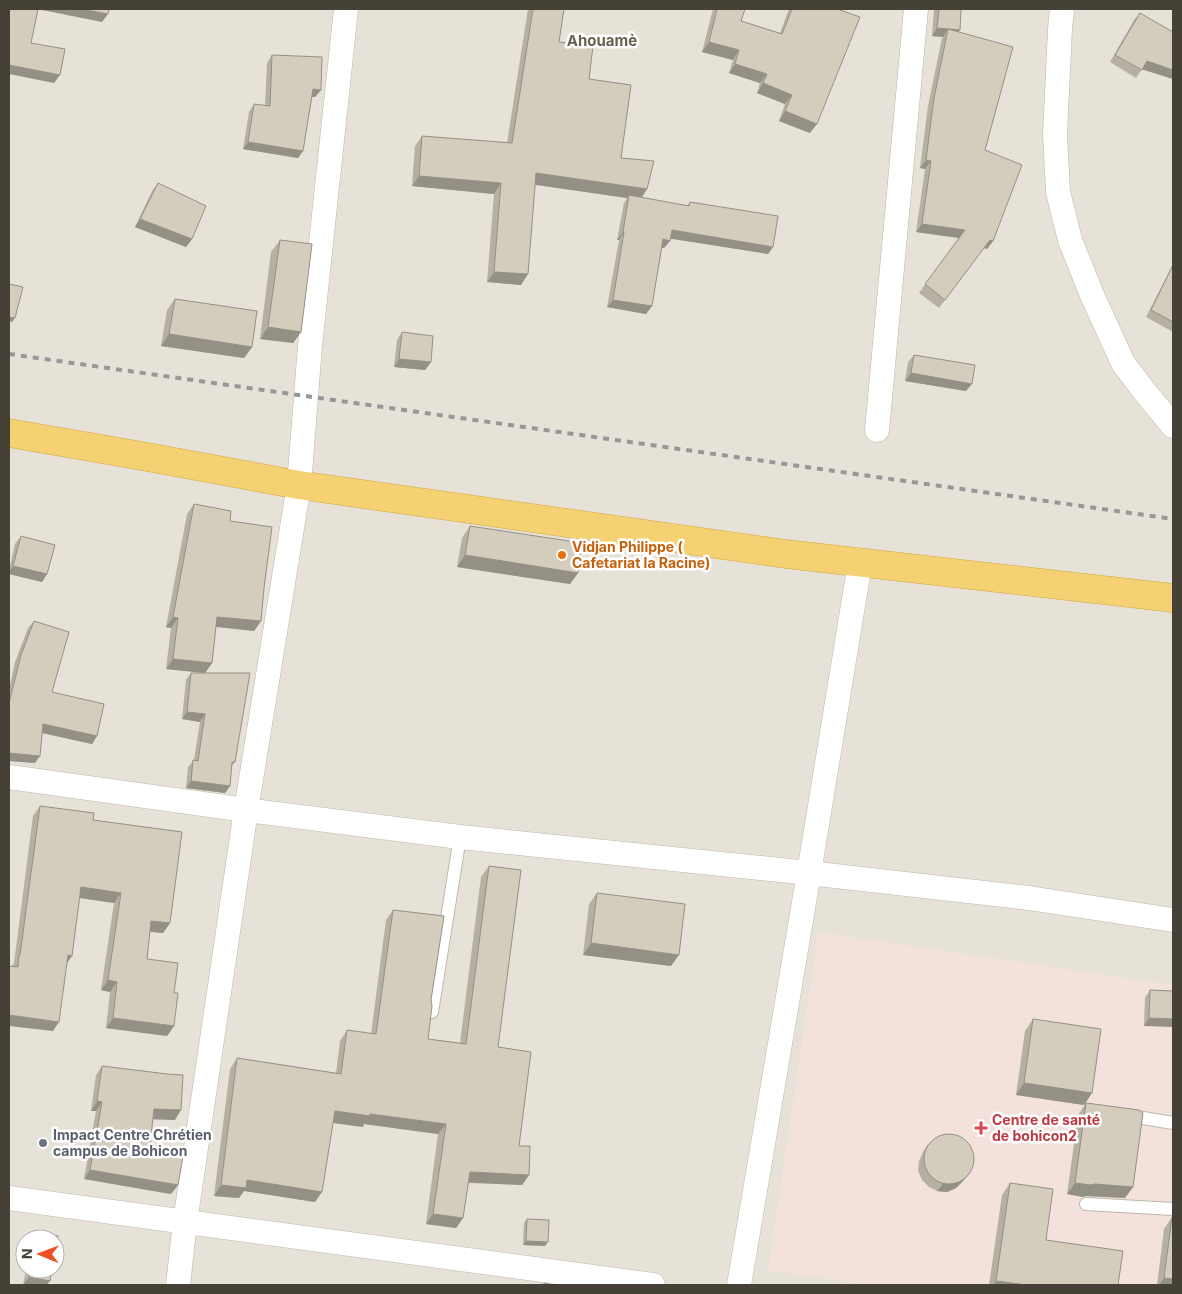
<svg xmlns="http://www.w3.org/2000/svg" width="1182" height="1294" viewBox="0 0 1182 1294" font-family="Inter,sans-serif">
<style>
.residential{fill:#e6e2d7;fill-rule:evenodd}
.medical{fill:#f3e1dc}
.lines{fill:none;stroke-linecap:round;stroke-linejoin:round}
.lane-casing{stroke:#beb8ab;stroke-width:14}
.street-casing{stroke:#beb8ab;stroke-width:25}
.highway-casing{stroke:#d3a742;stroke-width:29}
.lane{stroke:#fff;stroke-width:12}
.street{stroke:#fff;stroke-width:24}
.highway{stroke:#f4d172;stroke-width:28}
.rail{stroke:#979797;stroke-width:4;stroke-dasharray:6 6;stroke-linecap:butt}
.wall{fill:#b6b0a3}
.shaded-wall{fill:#949085}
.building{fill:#d4cdbe;stroke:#949085}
.food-dot{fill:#e8710a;stroke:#fff;stroke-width:2}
.health-dot{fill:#e0444e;stroke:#fff;stroke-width:2}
.worship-dot{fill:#6b7280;stroke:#fff;stroke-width:2}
.labels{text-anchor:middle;stroke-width:5;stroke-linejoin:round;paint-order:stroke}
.food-label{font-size:14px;font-weight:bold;fill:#c56008;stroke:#fff;text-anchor:start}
.health-label{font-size:14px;font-weight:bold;fill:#be3a42;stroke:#fff;text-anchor:start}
.worship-label{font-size:14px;font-weight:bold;fill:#5b616d;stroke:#fff;text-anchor:start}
.neighbourhood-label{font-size:15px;font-weight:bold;fill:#685f4f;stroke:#fff}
</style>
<rect width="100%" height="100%" fill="#f3f0e8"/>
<path class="residential" d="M9 9H1173V1285H9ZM25 1239H55V1269H25Z"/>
<path class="medical" d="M818 932 1173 985V1285H868L768 1270Z"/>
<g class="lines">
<defs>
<path id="lane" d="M432 1012 460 837
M1137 1117 1173 1123
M1086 1204 1173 1209"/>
<path id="street" d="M1062 9 1060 29 1055 134 1058 192 1070 240 1092 295 1123 363 1145 392 1173 426
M877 430 916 9
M9 777 246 810 460 837 809 873 1029 898 1173 920
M9 1198 653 1285
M178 1285 185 1222 246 810 299 485 310 346 346 9
M739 1285 809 873 860 563"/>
<path id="highway" d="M9 433 142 456 299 485 786 554 1173 598"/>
</defs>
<use href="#lane" class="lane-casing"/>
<use href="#street" class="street-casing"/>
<use href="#highway" class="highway-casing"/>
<use href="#lane" class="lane"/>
<use href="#street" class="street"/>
<use href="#highway" class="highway"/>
<path class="rail" d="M9 354 1173 519"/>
</g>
<path class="wall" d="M528 9H564L559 42 589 79 621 158 647 189 641 198 687 206 690 202 773 247 768 254 670 238 664 248H662L652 306 646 314 607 307 619 240H617L624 203 627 198 535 184 521 285 487 282 494 194 412 186 415 146 422 136 507 143Z
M713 9H745L741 21 780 33 789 9H837L810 133 779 121 785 104 757 93 760 83 729 73 733 60 702 52Z
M934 9H961L958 32 985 150 993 241 987 249 984 248 939 308 919 293 959 238 916 232 925 169 920 168 928 106 942 38 943 37 932 36Z
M1140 13 1173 79 1142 69 1136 78 1110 62 1134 20Z
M272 55 321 90 315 97H312L303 151 298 158 243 149 249 112 254 104 265 106 267 63Z
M158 183 192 239 186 247 135 227 152 191Z
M280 240 301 332 293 343 260 339 271 252Z
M1173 264V332L1146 317 1171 268Z
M175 299 252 347 244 358 161 346 167 310Z
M402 332 431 362 425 370 394 367 397 340Z
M914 355 966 391 905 381 908 362Z
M194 504 230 521 264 588 261 621 254 631 216 627 212 663 205 673 235 762 232 766 230 786 225 793 186 788 188 767 194 760 200 722 182 719 186 680 191 673H204L166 669 171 628 166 627 187 514Z
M470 526 578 573 570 584 457 567 462 538Z
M21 536 47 574 42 582 9 574V571L15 544Z
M34 621 52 692 97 736 92 744 42 733 35 763 9 761V689L15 662 28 628Z
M40 806 93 820 170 923 163 933 150 932 147 959 174 993V1026L167 1036 106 1028 110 992 101 990 114 903 79 898 67 962 53 1031 12 966 14 963 33 816Z
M489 866 498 1047 519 1146 529 1175 522 1185 468 1183 463 1218 456 1228 426 1224 438 1134 364 1124 363 1127 333 1123 315 1202 244 1191 239 1198 214 1196 230 1069 237 1058 336 1073 340 1041 347 1030 371 1034 386 920 393 910 428 1039 460 1043 481 877Z
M597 893 671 966 583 955 589 904Z
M1150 990 1173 991 1144 1026 1145 998Z
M1033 1019 1092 1093 1084 1105 1016 1095 1025 1031Z
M102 1066 175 1120 153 1119 150 1145 178 1185 171 1194 84 1179 96 1111H91L96 1075Z
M1086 1103 1133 1187 1125 1198 1086 1196 1083 1197 1067 1194 1078 1115Z
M928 1144 969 1174 963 1181 956 1188 947 1192 937 1191 929 1187 922 1180 918 1171 919 1161 923 1152Z
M1010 1183 1046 1240 1118 1285H989L1002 1195Z
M1172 1217 1173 1285H1157L1164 1229Z
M527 1219 545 1246 523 1245 524 1223Z
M37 1232 55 1239H33Z
M26 1269H52L50 1281 46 1285H23Z"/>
<path class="shaded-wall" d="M37 9H81L108 14 102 22Z
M937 28 960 30 954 38 948 29 943 37 932 36Z
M709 42 739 50 733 60 702 52Z
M1147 61 1173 70V79L1141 69Z
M735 64 767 74 760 83 729 73Z
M9 65 60 75 54 83 9 74Z
M763 83 792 95 785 104 757 93Z
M313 89 321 90 315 97H308Z
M785 111 817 124 810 133 779 121Z
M248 142 303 151 298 158 243 149Z
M926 160 931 161 925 169 920 168Z
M536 173 647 189 640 200 629 195 627 198 529 184Z
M419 176 501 183 494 194 412 186Z
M140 219 192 239 186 247 135 227Z
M922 224 965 230 959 238 916 232Z
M672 230 773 247 768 254 666 238Z
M623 232H624L619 240H617Z
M663 239 670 241 664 248 658 247Z
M990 240 993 241 987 249 984 248 939 308Z
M494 272 528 274 521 285 487 282Z
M613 300 652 306 646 314 607 307Z
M9 317 15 318 12 322 9 321Z
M268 327 301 332 293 343 260 339Z
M169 334 252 347 244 358 161 346Z
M399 359 431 362 425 370 394 367Z
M911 373 972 384 966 391 905 381Z
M465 555 578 573 570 584 457 567Z
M13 566 47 574 42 582 9 574V573Z
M173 617 178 618 171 628 166 627Z
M217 617 261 621 254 631 210 626Z
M173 659 212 663 205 673 166 669Z
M187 712 205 714 200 722 182 719Z
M43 724 97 736 92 744 38 732Z
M9 753 40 756 35 763 9 761Z
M191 781 230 786 225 793 186 788Z
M81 887 121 893 114 903 74 897Z
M151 921 170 923 163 933 144 931Z
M591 943 679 955 671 966 583 955Z
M68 955 72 956 65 966Z
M108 980 117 982 110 992 101 990Z
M9 1015 59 1022 53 1031 9 1026Z
M113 1018 174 1026 167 1036 106 1028Z
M1149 1018 1173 1019V1027L1144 1026Z
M1024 1083 1092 1093 1084 1105 1016 1095Z
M97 1101 102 1102 96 1111H91Z
M154 1109 181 1110 175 1120 148 1119Z
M335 1111 370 1114 446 1124 438 1134 364 1124 363 1127 327 1122Z
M90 1170 178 1185 171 1194 84 1179Z
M470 1172 529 1175 522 1185 462 1182Z
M969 1174 963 1181 956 1188 947 1192 937 1191 943 1184Z
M247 1180 322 1192 315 1202 244 1191 239 1198 214 1196 221 1185Z
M1075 1183 1095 1184 1133 1187 1125 1198 1086 1196 1083 1197 1067 1194Z
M433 1214 463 1218 456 1228 426 1224Z
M526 1241 548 1242 545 1246 523 1245Z
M29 1277 50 1281 46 1285H23Z
M1164 1278 1173 1279V1285H1159Z
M996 1281 1027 1285H993Z"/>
<path class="building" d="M9 9H38L31 43 65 49 60 75 9 65Z
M81 9H109L108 14Z
M533 9H564L559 42 593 46 589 79 631 85 621 158 654 161 647 189 536 173 528 274 494 272 501 183 419 176 422 136 512 143Z
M717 9H745L741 21 782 34 792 9H837L860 17 817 124 785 111 792 95 763 83 767 74 735 64 739 50 709 42Z
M939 9H961L960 30 937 28Z
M1140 13 1173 32V70L1147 61 1142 70 1115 55Z
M948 29 1013 47 985 150 1022 165 993 241 990 240 945 300 925 284 965 230 922 224 931 161 926 160 934 98Z
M272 55 322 57 321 90 313 89 303 151 248 142 254 104 270 106Z
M158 183 206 206 192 239 140 219Z
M629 195 689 206 690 202 778 216 773 247 672 230 670 241 663 239 652 306 613 300 624 232H623Z
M280 240 312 244 301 332 268 327Z
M1173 265V322L1151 310Z
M9 284 23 287 15 318 9 317Z
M175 299 257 311 252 347 169 334Z
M402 332 433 336 431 362 399 359Z
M914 355 975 365 972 384 911 373Z
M194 504 231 511 230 521 272 527 264 588 261 621 217 617 212 663 173 659 178 618 173 617Z
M470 526 582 543 578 573 465 555Z
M21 536 55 545 47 574 13 566Z
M34 621 69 632 52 692 104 704 97 736 43 724 40 756 9 753V703L21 655Z
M191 673H250L235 762H232L230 786 191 781 193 760 198 761 205 714 187 712Z
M40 806 94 813 93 820 182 832 170 923 151 921 147 959 178 963 174 993H178L174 1026 113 1018 117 982 108 980 121 893 81 887 72 956 68 955 59 1022 9 1015V966L18 967 19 955H20Z
M489 866 521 870 498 1047 531 1052 519 1146H530L529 1175 470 1172 463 1218 433 1214 446 1124 370 1114V1116L335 1111 322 1192 247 1180 246 1188 221 1185 237 1058 341 1074 347 1030 376 1034 393 910 444 916 431 1000 432 1006 428 1039 466 1044Z
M597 893 685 904 679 955 591 943Z
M1150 990 1173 991V1019L1149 1018Z
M1033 1019 1101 1029 1092 1093 1024 1083Z
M102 1066 167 1074 183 1075 181 1110 154 1109 150 1145 184 1151 178 1185 90 1170 102 1102 97 1101Z
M1086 1103 1139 1110 1143 1113 1133 1187 1095 1184 1091 1185 1075 1183Z
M924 1159a25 25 0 1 1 50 0a25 25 0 1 1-50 0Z
M1010 1183 1053 1189 1046 1240 1123 1251 1118 1285H1027L996 1281Z
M1172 1217 1173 1218V1279L1164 1278Z
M527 1219 549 1220 548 1242 526 1241Z
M37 1232 58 1236 55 1251V1239H36Z
M30 1269H52L50 1281 29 1277Z
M544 1283 554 1285H544Z"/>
<circle class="food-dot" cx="562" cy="555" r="5"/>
<path class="health-dot" d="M978.5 1120.5h5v5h5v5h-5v5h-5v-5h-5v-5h5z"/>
<circle class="worship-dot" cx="43" cy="1143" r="5"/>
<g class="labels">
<g class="food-label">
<text x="572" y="552">Vidjan Philippe (<tspan x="572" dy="16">Cafetariat la Racine)</tspan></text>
</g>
<g class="health-label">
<text x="992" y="1125">Centre de santé<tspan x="992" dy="16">de bohicon2</tspan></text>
</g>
<g class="worship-label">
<text x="53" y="1140">Impact Centre Chrétien<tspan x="53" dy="16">campus de Bohicon</tspan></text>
</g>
<g class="neighbourhood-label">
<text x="602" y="46">Ahouamè</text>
</g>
</g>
<rect width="1182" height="1294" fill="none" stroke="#464137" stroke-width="20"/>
<g transform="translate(40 1254) rotate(271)"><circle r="24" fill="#ffffff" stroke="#b5b3af"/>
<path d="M0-4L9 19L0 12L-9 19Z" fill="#ec5026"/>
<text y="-8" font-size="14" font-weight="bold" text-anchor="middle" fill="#464137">N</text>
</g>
</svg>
